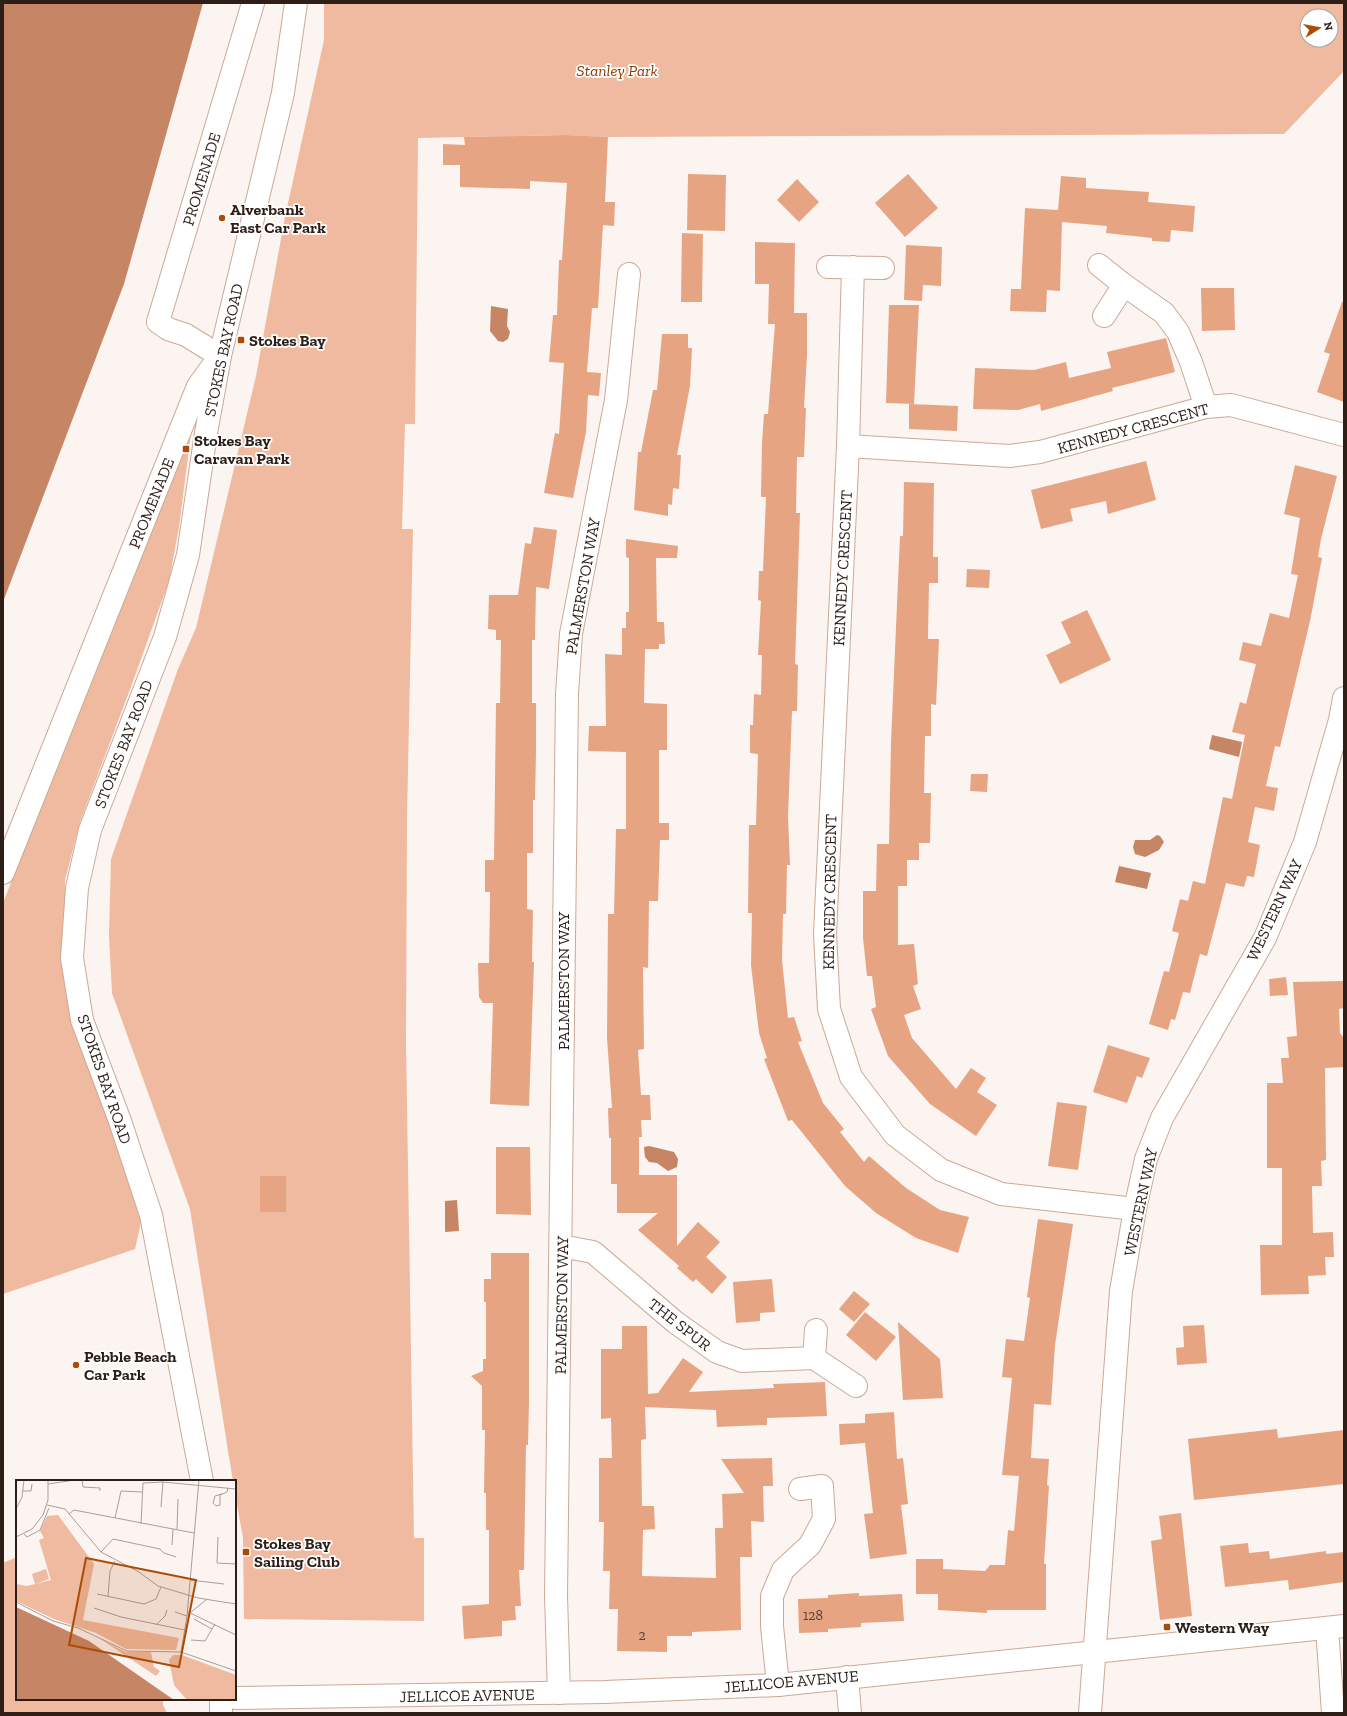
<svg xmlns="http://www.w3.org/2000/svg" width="1347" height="1716" viewBox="0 0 1347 1716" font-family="'Zilla Slab',serif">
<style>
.green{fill:#efba9f;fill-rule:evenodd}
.water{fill:#c68564}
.building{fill:#e7a482}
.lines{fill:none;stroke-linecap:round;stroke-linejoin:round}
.street-casing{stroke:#cda896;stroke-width:24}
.secondary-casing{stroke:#cda896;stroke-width:24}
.street{stroke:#fff;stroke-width:22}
.secondary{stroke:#fff;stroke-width:22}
.poi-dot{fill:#ac4c04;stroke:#fff;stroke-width:1.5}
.labels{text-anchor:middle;stroke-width:3.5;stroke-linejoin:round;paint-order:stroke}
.number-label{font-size:14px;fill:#5c4032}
.park-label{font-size:16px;font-style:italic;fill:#883a00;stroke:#fff}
.street-label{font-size:16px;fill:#2d1f18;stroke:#fff}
.poi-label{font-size:16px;font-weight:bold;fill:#2d1f18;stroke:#fff;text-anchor:start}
.inset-road{fill:none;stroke:#a99f9a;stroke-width:1}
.view{fill:#ac4c04;fill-opacity:0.15;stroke:#ac4c04;stroke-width:2}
.inset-edge{fill:none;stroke:#2d1f18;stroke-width:2}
</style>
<rect width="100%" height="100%" fill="#fbf4f0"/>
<path class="green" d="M324 3H1344V71L1284 134 608 137 563 135 418 138 415 424H405L402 529H413L407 818 406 1043 414 1538H424V1621L244 1619 243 1538 235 1494V1481H233L228 1451 190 1209 112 993 109 935 111 859 178 669 196 628 256 376 285 217 324 40ZM1307 16H1331V40H1307Z
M192 425 179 527 169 581 132 684 80 822 65 880V959L128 1162 141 1222 135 1249 3 1294V903Z
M17 1557V1699H163V1705L167 1713H3V1563Z"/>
<path class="water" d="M3 3H203L124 284 3 602Z
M491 306 508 309 507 326 510 332 508 339 503 342 498 341 490 331Z
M1212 735 1242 742 1239 757 1209 749Z
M1157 835 1160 836 1164 842 1159 850 1145 857 1135 854 1133 847 1135 840H1150Z
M1119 866 1151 873 1147 889 1115 882Z
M649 1146 674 1152 678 1159 677 1167 668 1171 657 1163 649 1162 645 1157 644 1147Z
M457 1200 459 1231 445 1232V1201Z"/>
<path class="building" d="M566 135 608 137 605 202H615L614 226 603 225 598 308H592L587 372 601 373 599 396 588 395 586 432 573 498 544 493 555 433 559 434 564 363 549 362 553 315H557L559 260H562L567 183 530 181V189L460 187V165H443V144L465 145 464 137Z
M688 174 726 175 725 231 687 230Z
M908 174 938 208 905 237 875 203Z
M1061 176 1086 178V188L1149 192 1148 202 1195 206 1193 232 1171 230 1170 242 1152 241V238L1106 233 1107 226 1062 222 1060 291 1047 290 1046 312 1010 311 1011 289H1021L1025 208 1058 210Z
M797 179 819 202 799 222 777 200Z
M682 233 703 234 702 302H681Z
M755 242 795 243 794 313H807V355L804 408H806L804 457H797L796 513H800L795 664 798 665 797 711H792L788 817 790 865H787L786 914H783L782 960 788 1018 794 1017 802 1041 798 1042 823 1103 844 1129 840 1132 864 1162 869 1156 906 1188 940 1210 969 1217 958 1253 916 1238 876 1213 845 1186 792 1120 788 1121 764 1059 767 1058 759 1033 751 965 752 913H748L749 825H756L758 754 750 753V725H753L754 694 761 695 762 655H758L761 601 758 600 759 571H763L766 497H761L762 443 764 414H768L775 324H768L769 284H755Z
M906 245 942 247 941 286 923 285 922 301 904 300Z
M1201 288H1234L1235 330 1202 331Z
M1342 302H1344V402L1317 392 1330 354 1324 352Z
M889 305H919L914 404 886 403Z
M662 334H688V348H692L690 386 677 455H681L679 489 673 488 672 505 668 504V516L634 510 638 452H641L653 390H657Z
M1166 338 1175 372 1112 388 1113 391 1041 411 1040 404 1018 410 973 409 975 368 1034 370 1066 362 1069 378 1111 368 1107 352Z
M909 404 958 406 957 431 909 429Z
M1146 461 1156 500 1108 514 1106 501 1070 509 1073 521 1041 529 1031 490Z
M1295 465 1337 476 1321 539 1318 557 1322 558 1310 621 1280 747 1275 746 1266 786 1278 788 1274 811 1255 807 1248 842 1260 845 1254 877 1247 876 1244 887 1226 883 1207 956 1200 954 1190 993 1183 992 1175 1020 1171 1019 1168 1030 1149 1024 1164 971 1169 972 1179 933 1172 931 1180 899 1188 901 1193 881 1205 884 1223 797 1232 799 1245 735 1232 732 1240 702 1246 704 1256 664 1239 660 1243 642 1261 646 1270 613 1289 618 1298 575 1291 574 1300 518 1284 514Z
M904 482 934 483 933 557H938V583H929L928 639H939L936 705 931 704V736H925L924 793H931L930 843H919V860H907V886H898V945L914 944 918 984 913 986 921 1009 904 1015 912 1038 956 1089 971 1068 986 1078 977 1092 997 1105 976 1136 930 1104 888 1056 871 1009 876 1007 872 976H867L863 938V891H876L877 844H889L891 742 900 536H903Z
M534 527 557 530 549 589 536 587 535 640H532V703H536V752L535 800H533V853H527V909L533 910 532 962H534L529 1106 490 1104 493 1003H483L479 997 478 963H489L490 903V892H485V860H494L496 703H500L501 640H496V630L488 629 489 595H518L525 543 531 544Z
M626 539 678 546 677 558H656L657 622H664L665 644H659V649H645L644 703 667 704V750H659V823H669V840H660L658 901H649L648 968 643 967 644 1049 638 1050 641 1095H650L651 1120H641L642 1137H639V1175H677V1246L698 1222 720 1242 706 1257 727 1277 712 1294 696 1279 693 1282 677 1268 679 1266 638 1230 658 1213H617V1184H611V1138H609L608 1108H612L607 1038 608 914H614L616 829H626V752L588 751 589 726H606L605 654 622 655V628H626V612H629V558L626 557Z
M967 569 990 570 989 588 966 587Z
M1087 610 1111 660 1060 684 1046 655 1071 643 1061 622Z
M971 774H988L987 792 970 791Z
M1286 977 1288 995 1270 996 1269 979Z
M1344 981V1008L1339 1009 1340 1033 1344 1038V1067L1325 1068 1326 1160 1321 1161 1322 1186H1312L1313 1233 1333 1232 1334 1257H1325L1326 1275 1308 1276 1309 1294 1261 1295 1260 1245H1282V1168H1267V1083H1283L1281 1058H1289L1287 1037 1297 1036 1293 982Z
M1108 1045 1150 1058 1142 1078 1137 1076 1127 1103 1093 1092Z
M1057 1102 1087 1106 1078 1170 1048 1166Z
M496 1147H530L531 1215 496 1214Z
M260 1176H286V1212H260Z
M1038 1219 1073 1224 1055 1345 1051 1405 1034 1404 1031 1458 1049 1459 1047 1485 1049 1486 1044 1564H1046V1610H987V1613L938 1610V1594H916V1559H943V1569L985 1571 990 1565H1005L1008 1530 1014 1531 1019 1476 1002 1475 1012 1378 1002 1377 1006 1339 1024 1341 1030 1298 1027 1297Z
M491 1253H529V1402L528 1445H526L524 1570H519L521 1606H515L516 1620 502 1621V1636L464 1639 462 1606 489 1604V1530H486V1493H484L485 1430H482V1386L471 1376 483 1371V1359H486V1302H484V1279H491Z
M772 1279 775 1312 760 1313V1321L736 1323 733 1282Z
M854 1291 870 1304 854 1322 839 1309Z
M865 1312 896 1337 876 1361 846 1335Z
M898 1322 940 1359 943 1398 903 1400Z
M1204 1325 1207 1363 1177 1365 1176 1348 1184 1347 1183 1326Z
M622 1326H647L648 1394 658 1393 683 1358 703 1372 689 1392 774 1388 773 1384 825 1382 827 1416 767 1418V1425L717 1427 716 1410 645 1407 646 1439 641 1440 642 1506H654L655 1529 643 1530 642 1576 716 1578 715 1528H723L722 1494 744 1493 721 1459 772 1458 773 1486H763L764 1522 751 1521 752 1557H740L741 1630 692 1632V1636H667V1652L617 1651 618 1609H609L610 1571H603L604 1522H599V1458H612L611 1418 601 1419V1349H622Z
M894 1412 897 1459 903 1458 908 1504 901 1505 907 1554 870 1559 864 1514 873 1513 865 1443 840 1445 839 1424 865 1423V1414Z
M1277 1429 1278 1438 1344 1430V1484L1194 1500 1188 1439Z
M1181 1513 1192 1616 1160 1620 1151 1541 1162 1539 1159 1516Z
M1248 1543 1249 1553 1269 1551 1270 1559 1326 1551V1554L1344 1552V1582L1289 1590 1288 1580 1225 1587 1220 1546Z
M859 1593V1596L902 1594 904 1621 861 1623V1627L828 1629V1632L799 1633 798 1599 828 1598V1595Z"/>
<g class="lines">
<defs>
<path id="street" d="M1099 265 1124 285 1164 313 1178 332 1191 362 1206 407
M828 267 883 268
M853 267 848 446 825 934 829 1009 851 1077 895 1135 941 1170 1001 1194 1135 1209
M1104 316 1124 285
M848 446 1010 456 1040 452 1206 407 1231 405 1344 435
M3 873 198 386 220 356 186 335 168 329 158 322 253 3
M561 1246 593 1252 675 1322 717 1352 742 1361 814 1358
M816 1330 814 1358 856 1386
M1327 1628 1333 1713
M847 1677 850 1713
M778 1685 772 1626V1596L783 1570 810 1545 824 1519 822 1486 800 1489
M559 1693 556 1596 567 694 571 634 616 400 629 274
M1090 1713 1121 1291 1135 1209 1146 1159 1162 1118 1265 938 1305 842 1340 720 1344 698"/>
<path id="secondary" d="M202 1481 151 1215 120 1121 82 1020 72 958 77 888 90 830 165 637 188 555 206 433 220 356 283 93 296 3
M235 1698 605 1692 778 1685 1344 1626
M221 1699V1713"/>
</defs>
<use href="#street" class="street-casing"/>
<use href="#secondary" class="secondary-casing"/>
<use href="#street" class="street"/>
<use href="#secondary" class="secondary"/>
</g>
<g class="poi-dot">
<circle cx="222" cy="218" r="4"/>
<rect x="237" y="336" width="8" height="8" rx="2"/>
<rect x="182" y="445" width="8" height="8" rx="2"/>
<circle cx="76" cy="1365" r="4"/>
<rect x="242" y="1548" width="8" height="8" rx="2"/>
<rect x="1163" y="1623" width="8" height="8" rx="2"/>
</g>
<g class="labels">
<g class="number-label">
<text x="813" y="1620">128</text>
<text x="642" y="1640">2</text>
</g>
<g class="park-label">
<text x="617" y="76">Stanley Park</text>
</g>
<g class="street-label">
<text transform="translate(201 179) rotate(-73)" y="6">PROMENADE</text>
<text transform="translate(223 350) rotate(-78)" y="6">STOKES BAY ROAD</text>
<text transform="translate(1133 428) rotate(-15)" y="6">KENNEDY CRESCENT</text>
<text transform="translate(151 503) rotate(-68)" y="6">PROMENADE</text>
<text transform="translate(842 568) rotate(-87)" y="6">KENNEDY CRESCENT</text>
<text transform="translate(582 586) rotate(-80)" y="6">PALMERSTON WAY</text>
<text transform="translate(123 744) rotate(-69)" y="6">STOKES BAY ROAD</text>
<text transform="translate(829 892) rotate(-89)" y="6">KENNEDY CRESCENT</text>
<text transform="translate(1274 910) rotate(-65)" y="6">WESTERN WAY</text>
<text transform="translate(563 981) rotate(-90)" y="6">PALMERSTON WAY</text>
<text transform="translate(105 1079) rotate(71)" y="6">STOKES BAY ROAD</text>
<text transform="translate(1140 1202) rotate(-78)" y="6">WESTERN WAY</text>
<text transform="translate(561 1305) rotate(-89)" y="6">PALMERSTON WAY</text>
<text transform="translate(680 1324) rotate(38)" y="6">THE SPUR</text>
<text transform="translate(791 1681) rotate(-5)" y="6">JELLICOE AVENUE</text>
<text transform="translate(467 1695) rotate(-1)" y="6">JELLICOE AVENUE</text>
</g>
<g class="poi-label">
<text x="230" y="215">Alverbank<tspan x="230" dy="18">East Car Park</tspan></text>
<text x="249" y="346">Stokes Bay</text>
<text x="194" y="446">Stokes Bay<tspan x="194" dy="18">Caravan Park</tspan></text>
<text x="84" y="1362">Pebble Beach<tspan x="84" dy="18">Car Park</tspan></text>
<text x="254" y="1549">Stokes Bay<tspan x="254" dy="18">Sailing Club</tspan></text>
<text x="1175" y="1633">Western Way</text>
</g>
</g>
<g transform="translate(16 1480)">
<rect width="220" height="220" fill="#fbf4f0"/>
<path d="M42 35 78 84 67 140 163 158 160 170 110 169 80 153 38 139 0 121V104L11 106 35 100 23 60 28 58 24 51 31 36ZM30 89 33 99 19 104 16 94ZM83 158 110 172H135L138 187 144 191 140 196ZM157 175H166L220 195V220H171L158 205 153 180Z" fill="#efba9f"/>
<path d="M0 127 73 161 158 220H0Z" fill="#c68564"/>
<path class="inset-road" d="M66 0 67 7 84 8V11M32 4 59 0M7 11H15L16 4M206 14 199 16 197 23 200 26 204 25V15L211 12 212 8M31 25 49 29 85 72 123 92 142 106 182 118 220 124M145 27 147 2M0 29 6 17 8 0M53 34 58 30 178 53M99 38 105 11 126 12M125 44 127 3 147 2 220 9M161 49 162 19M8 54 11 57 24 50 33 28M0 57 16 49 27 35 32 20V0M202 57 201 83 220 84M156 65 157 49M85 72 97 59 144 69 148 73 160 77M174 100 208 104M81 114 128 124 140 119 145 107M92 116 94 91 99 81M0 122 37 141 62 148 111 171 165 172 220 191M78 128 105 137 169 150M159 132 171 136M172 132 220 155M175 132 190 120M178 139 196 149M140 145 149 136 151 130M175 160 189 161 199 144M165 172 171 136 183 0"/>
<path class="view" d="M70 78 180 100 163 187 53 165Z"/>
<rect width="220" height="220" class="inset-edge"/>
</g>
<rect width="1347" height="1716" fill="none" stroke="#2d1f18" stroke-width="8"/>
<g transform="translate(1319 28) rotate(79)"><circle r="19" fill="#ffffff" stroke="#aba5a3"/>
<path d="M0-3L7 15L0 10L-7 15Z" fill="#ac4c04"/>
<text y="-6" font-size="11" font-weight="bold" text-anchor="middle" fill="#2d1f18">N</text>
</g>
</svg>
